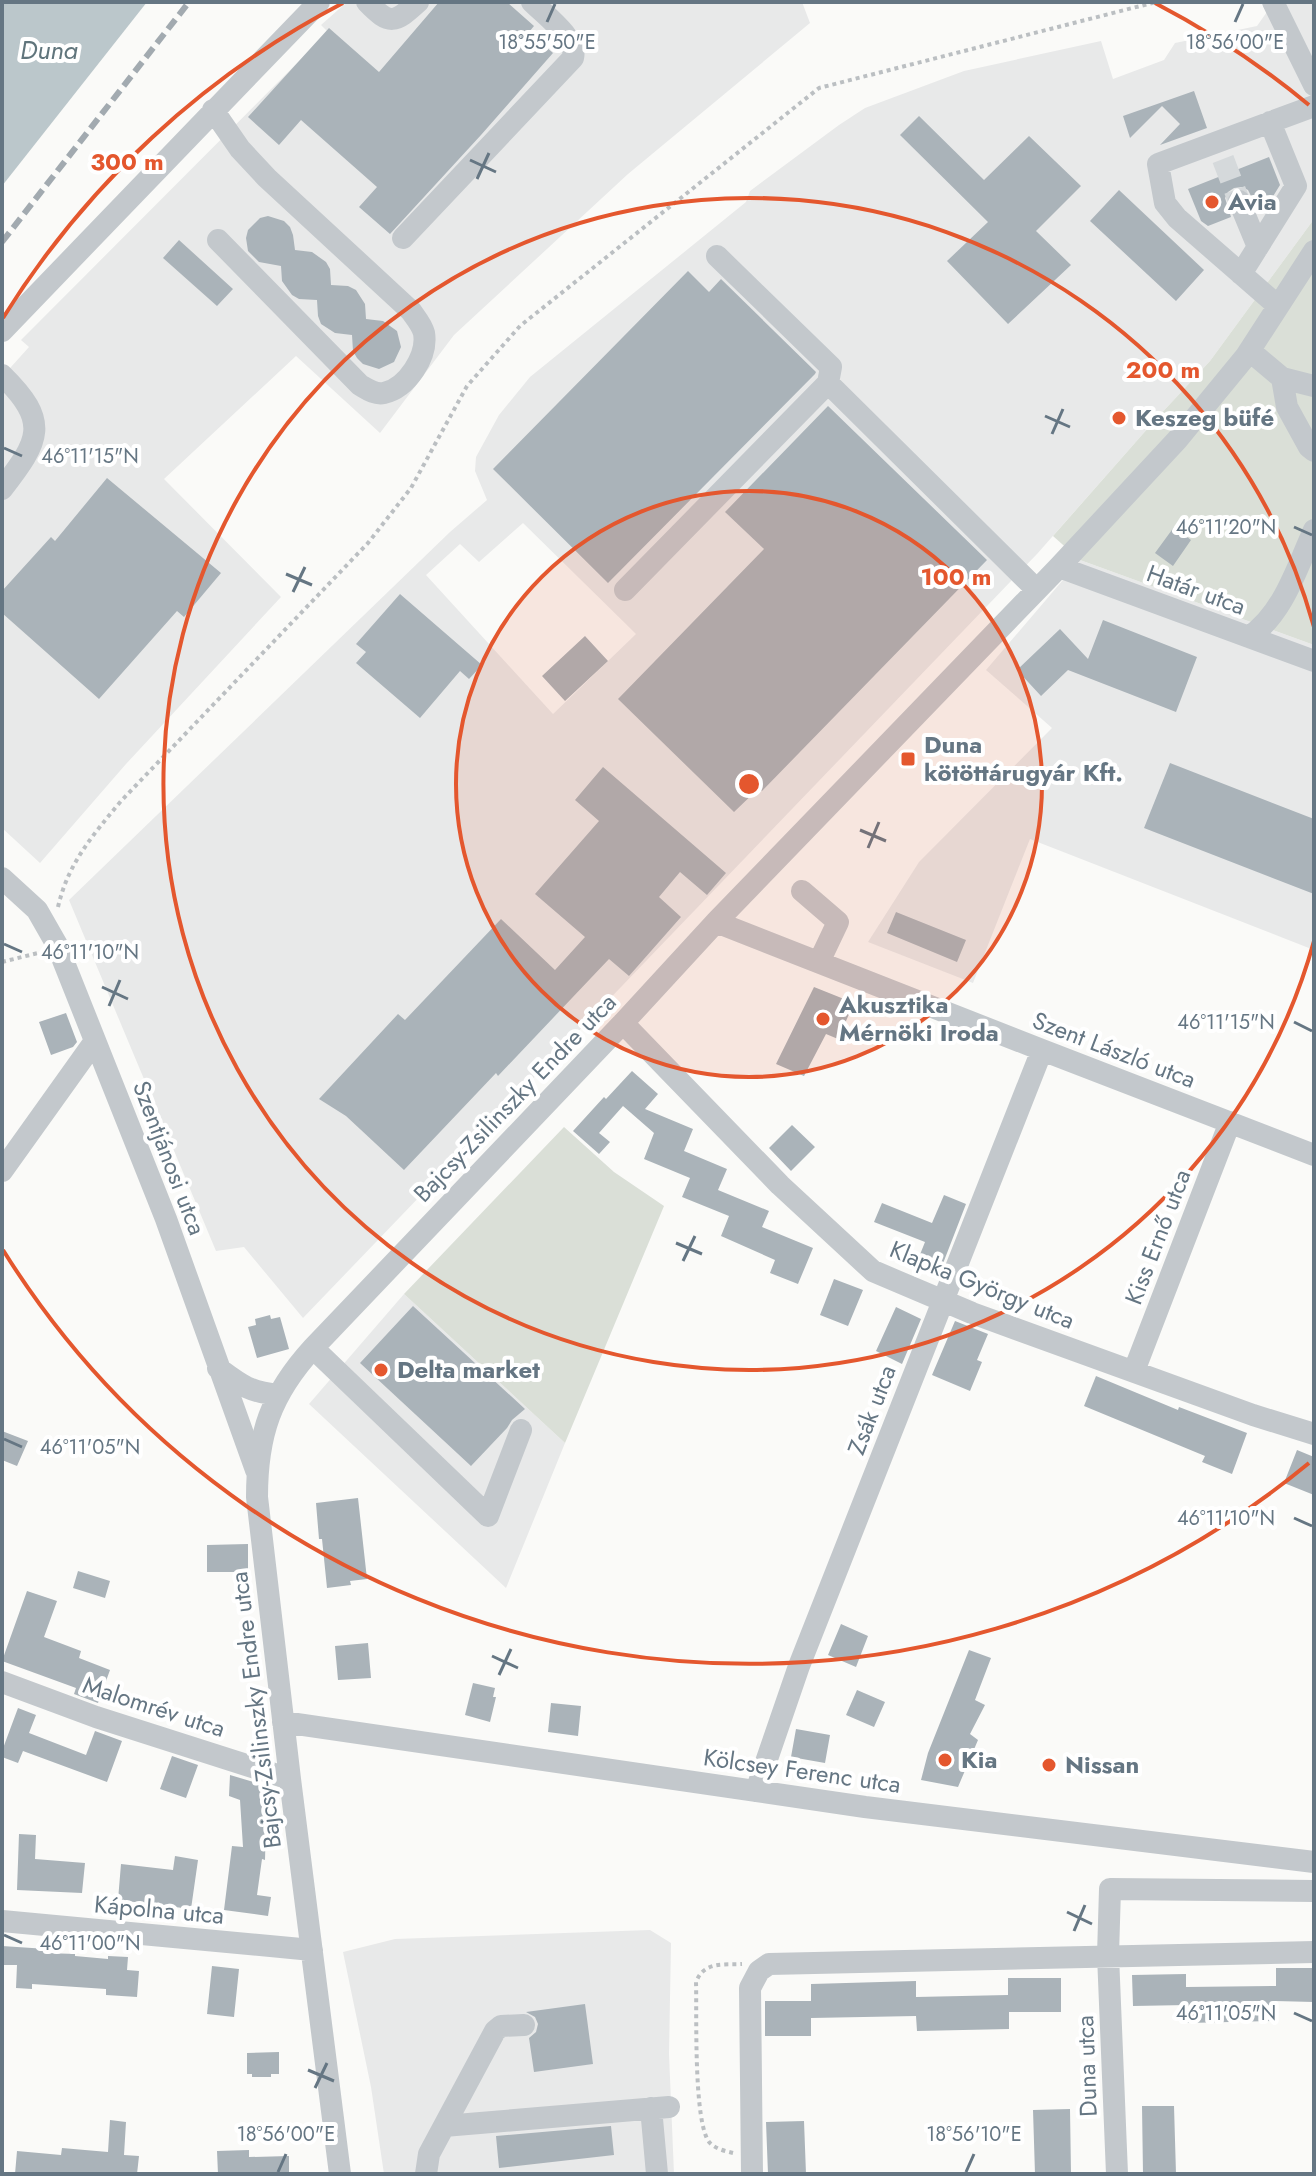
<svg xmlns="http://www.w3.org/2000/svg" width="1316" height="2176" viewBox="0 0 1316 2176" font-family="Jost,sans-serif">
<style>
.built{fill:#e8e9e9;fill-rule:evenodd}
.green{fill:#dadfd7}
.water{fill:#bbc7cb}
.building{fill:#aab3b9}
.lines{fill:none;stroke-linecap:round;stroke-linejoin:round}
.minor-tunnel{stroke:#d5d9db;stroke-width:22;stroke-dasharray:22 11;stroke-linecap:butt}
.path{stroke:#bbbfc2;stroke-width:4;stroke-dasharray:4 4;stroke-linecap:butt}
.minor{stroke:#c3c8cc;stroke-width:22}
.rail{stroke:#a2aab0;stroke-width:6;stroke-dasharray:12 6;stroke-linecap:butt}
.ticks{fill:none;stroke:#657683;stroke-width:3}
.ring{fill:none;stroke:#e4572e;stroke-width:4}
.poi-dot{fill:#e4572e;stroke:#fff;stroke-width:3}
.labels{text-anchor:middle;stroke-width:8;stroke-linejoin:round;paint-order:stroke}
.poi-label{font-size:24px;font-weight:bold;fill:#657683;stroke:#fff;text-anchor:start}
.street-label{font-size:24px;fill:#657683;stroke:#fff}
.water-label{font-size:26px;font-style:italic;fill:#60757c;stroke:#fff}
.ticks-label{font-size:20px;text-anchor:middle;fill:#657683;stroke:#fff;stroke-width:8;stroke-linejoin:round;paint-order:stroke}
.centre{fill:#e4572e;stroke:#fff;stroke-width:4}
.ring-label{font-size:24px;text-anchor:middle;font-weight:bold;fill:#e4572e;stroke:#fff;stroke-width:8;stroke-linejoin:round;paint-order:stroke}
</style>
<rect width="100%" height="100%" fill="#fafaf8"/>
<path class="built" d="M347 2H802L810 23 628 174 454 335 380 433 296 356 164 479 281 597 126 764 40 863 2 828V377L29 347 21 340 328 32 321 25Z
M1274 2H1314V219L1210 361 1156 419 1037 554 303 1318 244 1247 216 1251 69 900 450 532 487 500 475 471 476 457 499 415 530 377 746 202 750 191 839 125 865 108 964 71 1101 41 1113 79 1164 60 1175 43 1257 26ZM523 523 636 634 553 714 426 575 460 544 479 562Z
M1080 560 1314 645V950L1030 839 973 983 868 942 919 862 1052 728 986 670Z
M404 1294 565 1443 506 1588 309 1404Z
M650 1930 671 1943 669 2054 674 2174H384L371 2087 343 1952 395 1939Z"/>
<path class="green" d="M1314 219V645L1080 560 1053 536 1156 419 1210 361Z
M564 1127 614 1172 664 1206 565 1443 404 1294Z"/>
<path class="water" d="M2 2H147L2 186Z"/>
<path class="building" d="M439 2H507L534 26 529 32 553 53 481 135 390 234 359 207 377 187 301 120 279 145 248 117 329 28 379 72Z
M1194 91 1207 128 1160 145 1180 124 1162 106 1130 138 1123 116Z
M919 116 984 180 1029 136 1081 186 1036 231 1071 265 1008 324 947 261 988 222 900 135Z
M1269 157 1280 185 1269 203 1257 208 1248 190 1242 187 1234 188 1228 192 1225 198 1231 217 1208 226 1201 221 1188 189Z
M1119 190 1204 270 1176 301 1090 221Z
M268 216 284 221 290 227 293 235 295 250 312 252 326 262 330 269 331 285 348 286 356 290 365 304 366 319 383 321 397 331 401 347 394 362 379 369 363 364 357 358 353 351 352 335 335 333 321 324 318 316 317 300 299 299 292 295 282 281 281 266 259 262 248 251 246 238 248 230 260 218Z
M179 240 233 289 217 306 163 258Z
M688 271 709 292 721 279 816 372 815 374 608 583 493 469Z
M828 406 987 560 762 791 759 788 734 812 618 699 764 549 725 512Z
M107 478 221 573 184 617 177 611 99 699 2 613V591L51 537 55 541Z
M1174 527 1191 540 1173 566 1155 553Z
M400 594 482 665 469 679 460 671 420 718 356 663 366 652 356 644Z
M1103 620 1197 657 1176 712 1068 670 1041 696 1017 670 1060 629 1088 659Z
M585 636 608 661 565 701 542 676Z
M1170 763 1314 819V894L1144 828Z
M603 767 726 873 707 895 680 872 659 897 681 917 629 976 609 959 498 1076 496 1073 404 1170 346 1116 319 1099 398 1014 405 1020 501 919 555 970 585 937 535 894 599 821 575 800Z
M896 912 966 940 957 962 887 933Z
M814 987 854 1003 838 1039 826 1034 804 1076 776 1064Z
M66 1013 77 1042 73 1047 51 1055 39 1022Z
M632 1071 658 1094 645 1109 693 1129 684 1151 727 1169 718 1190 769 1211 762 1227 813 1248 798 1284 770 1273 775 1260 721 1236 729 1216 682 1197 690 1178 644 1159 654 1133 623 1106 599 1133 610 1142 599 1154 573 1131 604 1097 606 1099Z
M792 1125 815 1147 791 1171 769 1148Z
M944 1195 966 1204 942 1266 919 1257 925 1242 874 1222 882 1203 932 1223Z
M834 1279 863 1290 848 1326 820 1315Z
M413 1306 525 1409 512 1420 507 1428 471 1466 360 1363Z
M896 1307 921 1319 902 1364 876 1351Z
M270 1315 271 1319 280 1317 289 1349 257 1358 248 1327 256 1325 255 1319Z
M955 1321 988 1334 977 1360 982 1362 970 1391 932 1375Z
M1096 1376 1178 1410 1179 1407 1247 1433 1232 1474 1202 1462 1205 1456 1084 1406Z
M2 1431 28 1441 17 1466 2 1460Z
M1297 1450 1314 1457V1495L1284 1483Z
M358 1498 367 1579 350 1581 351 1585 327 1588 322 1539H319L316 1503Z
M248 1544V1572H207V1545Z
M78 1571 110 1581 105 1598 73 1588Z
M27 1591 57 1601 44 1637 81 1651 79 1658 110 1670 98 1703 74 1694 76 1688 2 1661Z
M841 1624 868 1636 856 1667 828 1655Z
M368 1643 371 1678 338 1680 335 1646Z
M969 1650 991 1658 975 1700 985 1705 970 1734 978 1740 958 1787 921 1780 928 1753Z
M473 1683 495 1688 493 1697H496L490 1722 465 1715Z
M857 1690 885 1702 874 1727 846 1715Z
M551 1703 581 1706 578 1736 548 1732Z
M18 1708 36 1715 29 1733 86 1755 95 1731 122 1741 107 1782 23 1751 18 1763 2 1757V1751Z
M796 1729 830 1735 825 1763 791 1757Z
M172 1756 198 1765 186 1798 160 1789Z
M230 1775 267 1786 270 1821 266 1822 265 1860 262 1859 257 1895 271 1897 268 1916 224 1910 232 1846 243 1847 240 1800 229 1796Z
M19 1834 36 1835 35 1859 85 1863 82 1893 17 1890Z
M175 1856 198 1860 191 1909 118 1900 121 1864 173 1870Z
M2 1946 47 1949V1953L75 1954V1956L108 1959V1956L128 1957 127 1970 139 1971 137 1997 106 1995V1989L32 1984V1989L16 1988 17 1965H2Z
M212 1966 239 1969 234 2017 207 2014Z
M1276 1968H1314V2002L1275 2001V2021L1187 2023V2005L1133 2006 1132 1975 1186 1974V1987L1276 1986Z
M1008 1978H1061V2012H1009V2029L917 2031 916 2016 811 2018V2036H765V2001H811V1984L916 1981V1997L1008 1995Z
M585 2004 593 2064 534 2072 529 2038 536 2032 538 2024 535 2017 526 2012Z
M279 2052V2074H271V2077H252V2074H247V2053Z
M1142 2106H1174L1176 2174H1143Z
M1070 2109 1071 2174H1035L1033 2110Z
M110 2120 126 2122 124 2155 139 2156 137 2174H15L17 2151 61 2155 62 2148 108 2152Z
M804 2121 806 2174H768L766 2122Z
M611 2126 614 2155 499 2168 496 2136Z
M249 2150V2157L289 2156V2174H218L217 2151Z"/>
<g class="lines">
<path class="minor-tunnel" d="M1223 159 1239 201"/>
<path class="path" d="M58 907C68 863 93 835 121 801L368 543 411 488 467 386 520 326 819 88 1156 2
M2 962 38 953
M733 2153C725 2151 716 2149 710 2143 693 2125 697 2011 696 1982 704 1961 724 1965 742 1964"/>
<path class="minor" d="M367 2C390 26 395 23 418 2
M1273 2 1314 85
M213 110 240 149 267 178 411 311C416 318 422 325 424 333 428 356 407 388 384 393 375 395 367 389 360 385L218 240
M1239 201 1258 247
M403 238 573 58C578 39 545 15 532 2
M717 256 831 367 828 383
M1241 274 1296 186 1270 122
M1278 306 1177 218 1165 203 1158 164 1314 106
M2 331 319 2
M1250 351 1282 378 1287 407 1309 447 1314 451
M2 375C50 422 40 440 2 489
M1282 378 1314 386
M1059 567 1314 661
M625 590 828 383 1036 589
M1249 637C1284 613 1297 567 1314 530
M2 878 37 910 57 945 166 1219 256 1470
M802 891 838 922 819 962
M716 922 1042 1050 1314 1155
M623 1023 780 1185 873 1271 972 1313 1253 1415 1314 1434
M2 1171 95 1041
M313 1348 488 1516 521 1430
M218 1368C241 1385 249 1392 279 1395
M1134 1371 1230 1122
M2 1682 96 1717 290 1779
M283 1722 865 1807 1314 1862
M756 1791 799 1666 1042 1050
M2 1921 312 1950
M651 2108 657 2174
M444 2126 669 2107
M340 2174 290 1779 257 1497C257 1434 271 1394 313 1348L623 1023 716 922 1059 567 1177 440 1246 356 1314 251
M426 2174 429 2154 495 2031 501 2026 524 2025
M752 2174 750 1988 759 1971 769 1964 1314 1952
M1117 2174 1108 1955 1110 1889 1314 1891"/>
<path class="rail" d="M2 242 189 2"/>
</g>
<path class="ticks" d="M547 22 555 4M1235 22 1243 4M470 160 496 172M477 179 489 153M1045 416 1070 427M1052 434 1063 409M4 448 22 456M1294 527 1312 535M286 574 312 585M293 592 305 567M860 830 886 841M868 848 879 822M4 944 22 952M102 987 128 999M109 1006 120 980M1294 1022 1312 1031M676 1243 702 1254M683 1261 695 1236M4 1439 22 1447M1294 1518 1312 1526M492 1656 518 1668M499 1675 511 1649M1067 1912 1092 1924M1074 1931 1085 1905M4 1935 22 1943M1294 2013 1312 2021M308 2070 334 2081M315 2088 327 2063M278 2172 286 2154M966 2172 974 2154"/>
<circle cx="749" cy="784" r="293" fill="#e4572e" fill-opacity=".12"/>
<g class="ring">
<circle cx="749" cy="784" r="293"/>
<path d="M1314 941A586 586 0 1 1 1314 627"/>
<path d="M1309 1463A880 880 0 0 1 3 1250M3 318A880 880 0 0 1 343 3M1155 3A880 880 0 0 1 1309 105"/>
</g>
<g class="poi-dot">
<circle cx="1212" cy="202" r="8"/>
<circle cx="1119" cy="418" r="8"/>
<rect x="900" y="751" width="16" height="16" rx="4"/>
<circle cx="823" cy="1019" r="8"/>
<circle cx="381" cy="1370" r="8"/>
<circle cx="945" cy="1760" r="8"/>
<circle cx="1049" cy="1765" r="8"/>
</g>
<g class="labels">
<g class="poi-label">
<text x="1228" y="210">Avia</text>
<text x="1135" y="426">Keszeg büfé</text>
<text x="924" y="753">Duna<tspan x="924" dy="28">kötöttárugyár Kft.</tspan></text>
<text x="839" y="1013">Akusztika<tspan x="839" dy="28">Mérnöki Iroda</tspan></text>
<text x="397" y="1378">Delta market</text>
<text x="961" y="1768">Kia</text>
<text x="1065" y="1773">Nissan</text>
</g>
<g class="street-label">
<text transform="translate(1196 590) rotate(20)" y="8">Határ utca</text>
<text transform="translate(1114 1050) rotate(21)" y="8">Szent László utca</text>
<text transform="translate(515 1098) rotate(-46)" y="8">Bajcsy-Zsilinszky Endre utca</text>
<text transform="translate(169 1158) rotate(69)" y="8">Szentjánosi utca</text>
<text transform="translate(1158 1237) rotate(-69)" y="8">Kiss Ernő utca</text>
<text transform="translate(982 1285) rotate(22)" y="8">Klapka György utca</text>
<text transform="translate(872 1410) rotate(-69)" y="8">Zsák utca</text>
<text transform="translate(154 1707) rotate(18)" y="8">Malomrév utca</text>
<text transform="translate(256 1710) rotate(-97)" y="8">Bajcsy-Zsilinszky Endre utca</text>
<text transform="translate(802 1771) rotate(8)" y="8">Kölcsey Ferenc utca</text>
<text transform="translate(159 1910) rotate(5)" y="8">Kápolna utca</text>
<text transform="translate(1087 2066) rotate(-92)" y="8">Duna utca</text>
</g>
<g class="water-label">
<text x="49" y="59">Duna</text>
</g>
</g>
<g class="ticks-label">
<text x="547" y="49">18°55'50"E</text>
<text x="1235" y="49">18°56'00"E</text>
<text x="90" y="463">46°11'15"N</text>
<text x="1226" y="534">46°11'20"N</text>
<text x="90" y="959">46°11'10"N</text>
<text x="1226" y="1029">46°11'15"N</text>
<text x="90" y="1454">46°11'05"N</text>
<text x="1226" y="1525">46°11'10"N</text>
<text x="90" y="1950">46°11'00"N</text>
<text x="1226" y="2020">46°11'05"N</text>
<text x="286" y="2141">18°56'00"E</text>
<text x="974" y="2141">18°56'10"E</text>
</g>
<circle cx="749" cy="784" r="12" class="centre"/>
<g class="ring-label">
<text x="127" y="170">300 m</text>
<text x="1163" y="378">200 m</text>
<text x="956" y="585">100 m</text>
</g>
<rect width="1316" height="2176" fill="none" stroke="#657683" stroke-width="8"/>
</svg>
